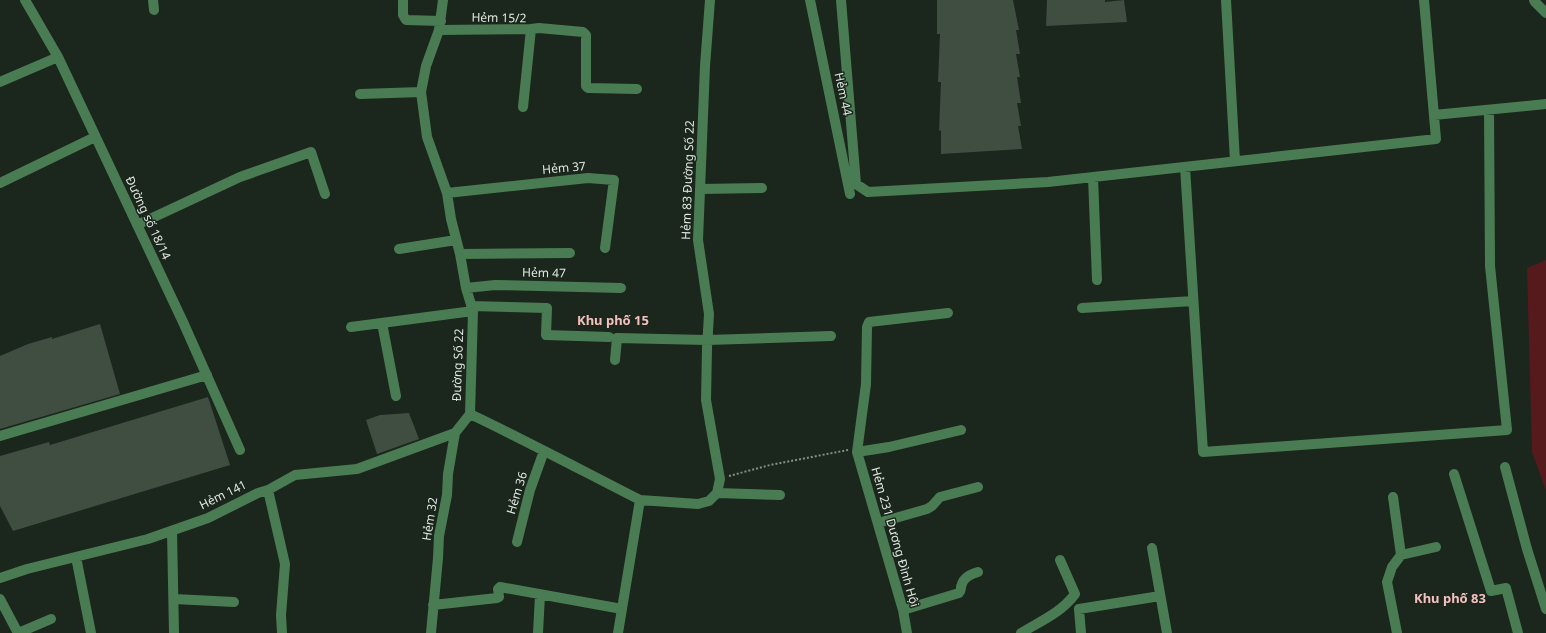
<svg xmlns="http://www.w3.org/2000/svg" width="1546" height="633" viewBox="0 0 1546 633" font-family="'Noto Sans',sans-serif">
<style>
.green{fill:#561a1d}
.building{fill:#404d41}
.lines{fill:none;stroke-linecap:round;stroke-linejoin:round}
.path{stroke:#868f87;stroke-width:2;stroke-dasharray:2 2;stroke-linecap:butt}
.minor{stroke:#4a7c53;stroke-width:10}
.labels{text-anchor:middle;stroke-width:3;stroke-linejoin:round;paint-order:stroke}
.street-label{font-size:12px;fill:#e0e8e1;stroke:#1b261c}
.neighbourhood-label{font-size:13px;font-weight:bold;fill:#f4c0bf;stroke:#1b261c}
</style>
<rect width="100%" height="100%" fill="#1b261c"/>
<path class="green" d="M1546 260V491L1532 452 1527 268Z"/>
<path class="building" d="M937 0H1013L1019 30H1016L1020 54H1016L1020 77H1017L1021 103H1017L1021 126H1018L1022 149 941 154V130L939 131 941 82H938L940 34H937Z
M1047 0H1105V2L1124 0 1127 22 1046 26Z
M100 324 120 394 0 429V356L28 344 52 337V339Z
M208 397 230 465 13 531 0 506V456L49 442 50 445Z
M409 413 419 439 377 454 366 420 380 415Z"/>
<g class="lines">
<path class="path" d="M729 476 770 465 848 450"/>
<path class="minor" d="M25 0 58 57 183 322 240 450
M153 0 154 10
M403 0V15L406 20 441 21
M443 0 439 30 426 66 421 92 427 137 447 193 451 219 460 254 466 288 473 311 470 414
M810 0 850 194
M841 0 856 184 868 192 1048 182 1436 139 1424 0
M1226 0 1235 161
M1534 0 1535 2 1546 13
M531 29 539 28 583 32 586 35V86L588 88 637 89
M439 30 531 29 523 107
M0 82 58 57
M360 94 421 92
M1434 115 1546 104
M1185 167 1203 452 1507 430 1490 266 1489 110
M1093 177 1097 280
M0 183 95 137
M700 189 762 188
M447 193 588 178 614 180 605 248
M137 225 240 177 311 152 325 194
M399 249 456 240
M460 254 570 253
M466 288 495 285 621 288
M471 306 547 308 546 335 609 337
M1082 308 1193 301
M382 323 396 396
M351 327 473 311
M615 360 617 338 707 340 831 336
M470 414C527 441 583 471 640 500L618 633
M0 436 207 375
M857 452 889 447 961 430
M1505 467 1527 549 1546 609
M1454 474 1491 591 1506 588 1518 633
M268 490 285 564 281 615 282 633
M717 493 780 495
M1393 497 1401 555
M640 500 698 504 709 501 717 493 720 479 706 400 707 348 709 314 698 240 705 66 710 0
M878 523 927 509 932 506 940 497 978 487
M172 531 174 633
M517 542 530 490 544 451
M1152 548 1167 633
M76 557 91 633
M0 578 27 569 148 539 208 518 258 493 268 490 295 475 357 469 455 433
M0 599 18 633
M174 599 234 602
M433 605 497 598 499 597 498 589 500 587 622 609
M903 610 959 593C962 590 960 588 962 584 964 577 971 574 978 572
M18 633 51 619
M431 633 438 558 439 536 447 495 448 474 455 433 470 414
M538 633 540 595
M907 633 903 610 857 452 866 384 867 327 869 322 948 313
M1021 633C1041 621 1062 612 1075 594L1060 560
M1081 633 1079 609 1160 596
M1397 633 1387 582 1392 567 1401 555 1436 547"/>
</g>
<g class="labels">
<g class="street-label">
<text transform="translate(499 18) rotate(1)" y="4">Hẻm 15/2</text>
<text transform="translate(843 94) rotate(78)" y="4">Hẻm 44</text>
<text transform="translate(564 168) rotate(-5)" y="4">Hẻm 37</text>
<text transform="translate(688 180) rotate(-88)" y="4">Hẻm 83 Đường Số 22</text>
<text transform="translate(148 218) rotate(65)" y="4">Đường số 18/14</text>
<text transform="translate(544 273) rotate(1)" y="4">Hẻm 47</text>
<text transform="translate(458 365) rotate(-88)" y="4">Đường Số 22</text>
<text transform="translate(517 493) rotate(-73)" y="4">Hẻm 36</text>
<text transform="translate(223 495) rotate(-26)" y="4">Hẻm 141</text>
<text transform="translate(430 519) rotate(-81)" y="4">Hẻm 32</text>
<text transform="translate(895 537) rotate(74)" y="4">Hẻm 231 Dương Đình Hội</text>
</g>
<g class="neighbourhood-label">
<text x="613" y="325">Khu phố 15</text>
<text x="1450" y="603">Khu phố 83</text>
</g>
</g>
</svg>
